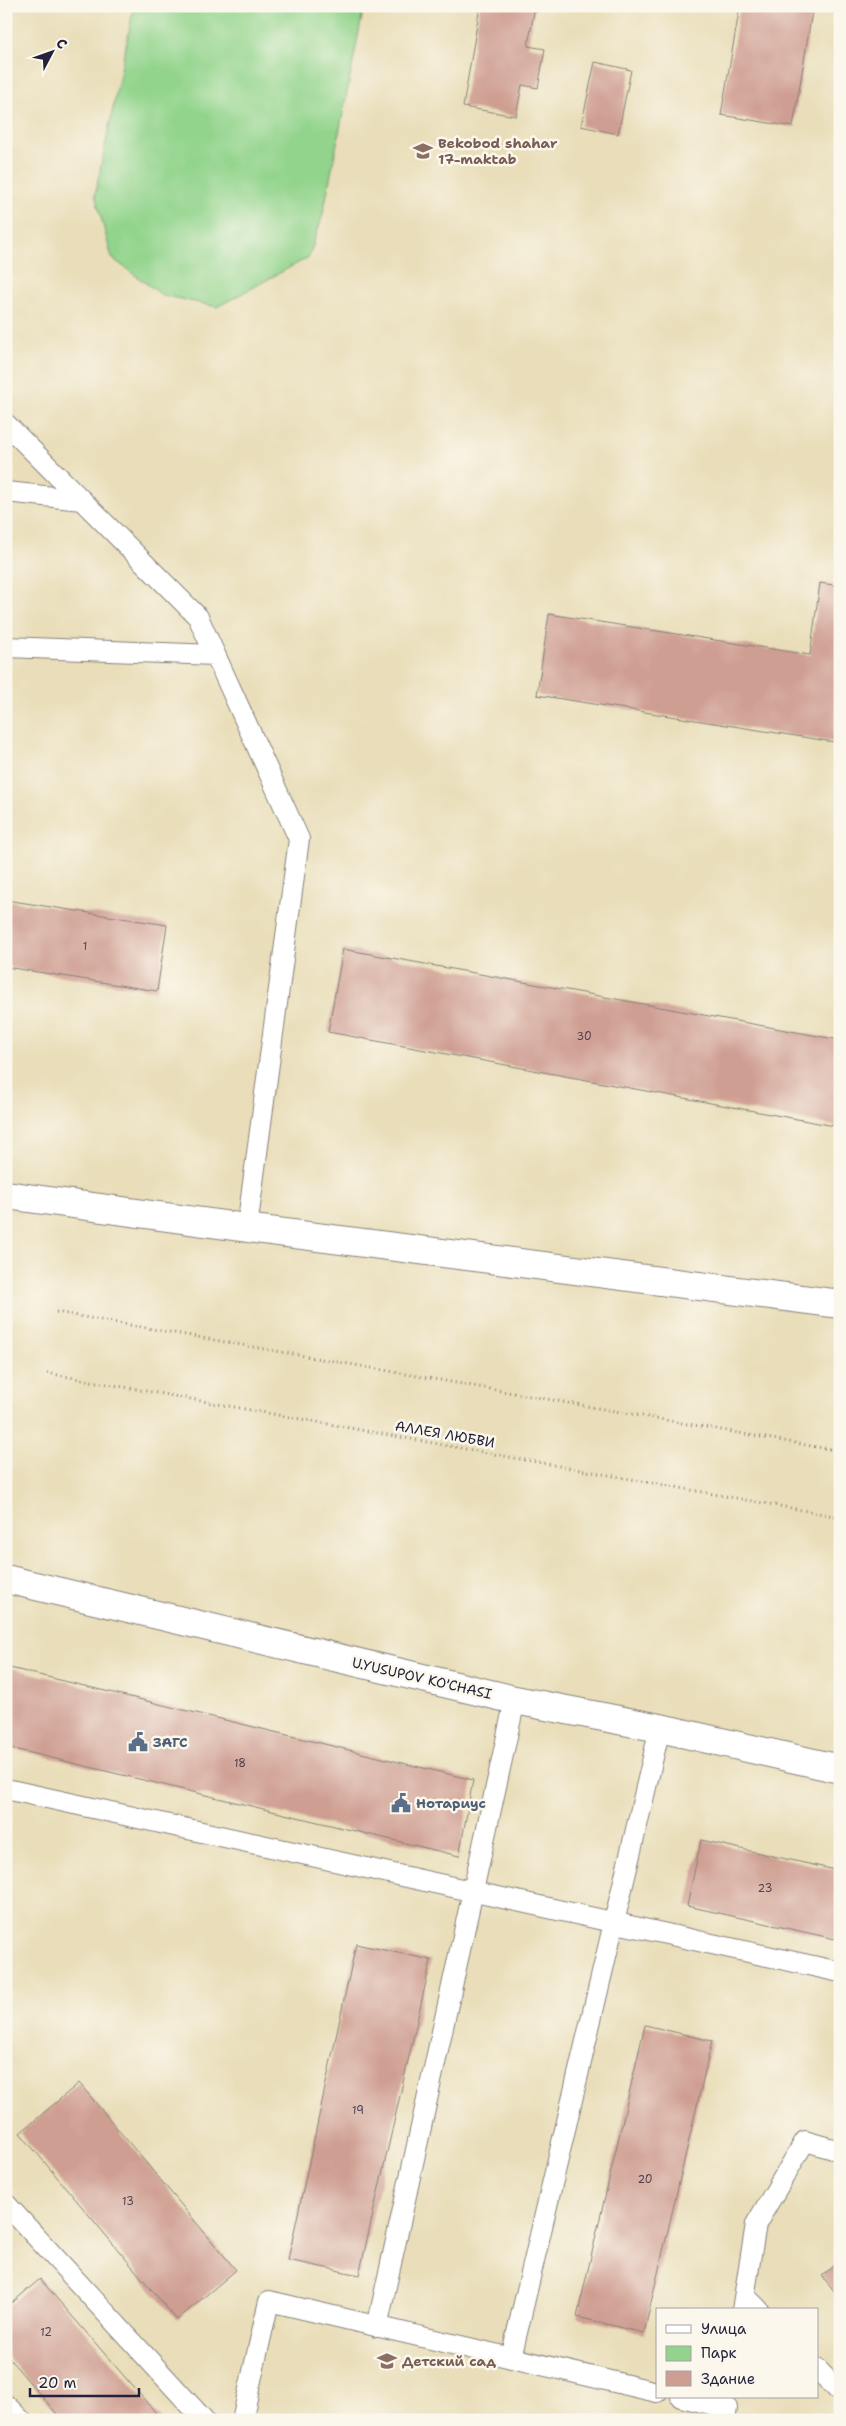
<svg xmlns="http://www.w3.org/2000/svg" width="846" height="2426" viewBox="0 0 846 2426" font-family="'Shantell Sans',sans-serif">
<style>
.green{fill:#92d48c;stroke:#5a7b64}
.building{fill:#cf9e92}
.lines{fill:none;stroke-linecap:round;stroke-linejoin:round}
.service-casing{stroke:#86807a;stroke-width:22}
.minor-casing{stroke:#86807a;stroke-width:30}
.path{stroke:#86807a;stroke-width:3;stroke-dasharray:1 4;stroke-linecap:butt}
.service{stroke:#fff;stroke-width:20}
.minor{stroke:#fff;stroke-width:28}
.labels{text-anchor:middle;stroke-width:5;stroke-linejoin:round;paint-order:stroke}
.number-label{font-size:11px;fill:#4d4151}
.education-label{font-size:14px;font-weight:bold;fill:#785e54;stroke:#fbf7ec;text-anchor:start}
.street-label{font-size:14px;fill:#22223b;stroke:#fbf7ec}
.service-label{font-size:14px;font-weight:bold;fill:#4e5e75;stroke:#fbf7ec;text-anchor:start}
</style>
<rect width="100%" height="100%" fill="#fbf7ec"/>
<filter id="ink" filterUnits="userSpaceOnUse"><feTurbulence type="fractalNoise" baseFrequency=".02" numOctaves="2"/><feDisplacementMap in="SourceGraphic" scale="10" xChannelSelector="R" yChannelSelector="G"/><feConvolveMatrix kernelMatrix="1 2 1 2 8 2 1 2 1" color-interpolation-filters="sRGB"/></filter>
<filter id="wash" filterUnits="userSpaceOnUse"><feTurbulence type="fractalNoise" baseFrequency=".0096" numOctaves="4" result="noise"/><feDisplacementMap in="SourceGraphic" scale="20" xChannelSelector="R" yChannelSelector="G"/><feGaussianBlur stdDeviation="1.12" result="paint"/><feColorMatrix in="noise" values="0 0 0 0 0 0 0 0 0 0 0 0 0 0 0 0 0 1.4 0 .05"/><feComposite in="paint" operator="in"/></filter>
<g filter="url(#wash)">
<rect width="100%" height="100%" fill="#e9deb9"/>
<path class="green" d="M134 6H364L323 214 309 257 217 307 162 295 112 258 95 195Z"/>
<g id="blocks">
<path class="building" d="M480 6H535L528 46 545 49 538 88 522 85 516 116 463 107Z
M740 6H813L793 127 721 115Z
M595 62 631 70 618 134 581 126Z
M820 583 840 586V701L834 742 537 695 549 614 810 655Z
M6 900 167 925 157 991 6 967Z
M343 949 840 1040V1127L328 1032Z
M6 1667 473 1780 459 1856 6 1747Z
M701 1840 840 1871V1940L687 1906Z
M356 1944 431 1960 359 2275 288 2260Z
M645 2025 712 2041 644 2333 577 2317Z
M79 2083 236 2270 177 2320 20 2133Z
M840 2260V2298L822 2276Z
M40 2279 162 2420H62L6 2355V2308Z"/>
</g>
</g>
<g filter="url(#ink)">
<use href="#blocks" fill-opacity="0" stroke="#86807a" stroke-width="1"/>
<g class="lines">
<defs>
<path id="service" d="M6 424 198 617 299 839 247 1228
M6 492 82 500
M6 647 215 655
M6 1789 840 1972
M6 2204 204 2420
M745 2296 759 2310
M742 2310 756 2224 805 2141 840 2151
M377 2327 515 1700
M511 2358 660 1728
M817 2369 840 2392
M681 2397 727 2408 725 2420
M6 2405 21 2420
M242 2420 269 2301 657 2392"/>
<path id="minor" d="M6 1195 247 1228 840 1304
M6 1579 515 1700 660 1728 840 1769"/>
</defs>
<use href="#service" class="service-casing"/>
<use href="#minor" class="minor-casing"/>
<path class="path" d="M56 1312 840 1451
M47 1373 840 1517"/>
<use href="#service" class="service"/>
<use href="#minor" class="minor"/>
</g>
</g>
<defs>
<symbol id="school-bare" viewBox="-9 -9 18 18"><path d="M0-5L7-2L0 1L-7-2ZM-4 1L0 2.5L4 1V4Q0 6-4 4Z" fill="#8d6e63" stroke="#fbf7ec" stroke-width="2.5" paint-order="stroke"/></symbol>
<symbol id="civic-bare" viewBox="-9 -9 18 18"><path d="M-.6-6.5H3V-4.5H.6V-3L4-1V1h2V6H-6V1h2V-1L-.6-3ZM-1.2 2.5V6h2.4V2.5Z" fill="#5c6f8a" stroke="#fbf7ec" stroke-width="2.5" paint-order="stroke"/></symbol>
</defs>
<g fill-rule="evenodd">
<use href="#school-bare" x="409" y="137" width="28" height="28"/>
<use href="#civic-bare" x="124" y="1728" width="28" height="28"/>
<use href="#civic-bare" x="387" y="1789" width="28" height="28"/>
<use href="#school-bare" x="373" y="2347" width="28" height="28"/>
</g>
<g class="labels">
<g class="number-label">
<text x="85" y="950">1</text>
<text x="584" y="1040">30</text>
<text x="240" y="1767">18</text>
<text x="765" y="1892">23</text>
<text x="358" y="2114">19</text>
<text x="645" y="2183">20</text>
<text x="128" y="2205">13</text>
<text x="46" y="2336">12</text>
</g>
<g class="education-label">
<text x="438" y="148">Bekobod shahar<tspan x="438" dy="16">17-maktab</tspan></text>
<text x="402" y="2366">Детский сад</text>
</g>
<g class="street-label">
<text transform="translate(445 1434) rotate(10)" y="5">АЛЛЕЯ ЛЮБВИ</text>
<text transform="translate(422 1678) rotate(13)" y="5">U.YUSUPOV KO'CHASI</text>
</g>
<g class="service-label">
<text x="153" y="1747">ЗАГС</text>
<text x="416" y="1808">Нотариус</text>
</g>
</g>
<rect width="846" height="2426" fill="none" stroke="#fbf7ec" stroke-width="25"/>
<rect x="656" y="2308" width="162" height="90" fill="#fbf7ec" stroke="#a4a2a5"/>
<rect x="666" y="2325" width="25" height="8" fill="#ffffff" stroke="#a4a2a5"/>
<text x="701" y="2334" font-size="15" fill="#22223b">Улица</text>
<rect x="666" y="2346" width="25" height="15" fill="#92d48c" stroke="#a4a2a5"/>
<text x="701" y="2358" font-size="15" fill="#22223b">Парк</text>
<rect x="666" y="2371" width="25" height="15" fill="#cf9e92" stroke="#a4a2a5"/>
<text x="701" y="2384" font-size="15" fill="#22223b">Здание</text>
<g transform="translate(52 52) rotate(49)" stroke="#fbf7ec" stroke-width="4" paint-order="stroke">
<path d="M0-4L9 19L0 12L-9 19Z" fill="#22223b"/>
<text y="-8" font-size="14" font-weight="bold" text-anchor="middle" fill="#22223b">С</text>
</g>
<path d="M30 2388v8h109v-8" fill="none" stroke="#22223b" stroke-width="2.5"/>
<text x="38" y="2388" font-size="15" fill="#22223b" stroke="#fbf7ec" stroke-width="4" paint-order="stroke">20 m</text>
</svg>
